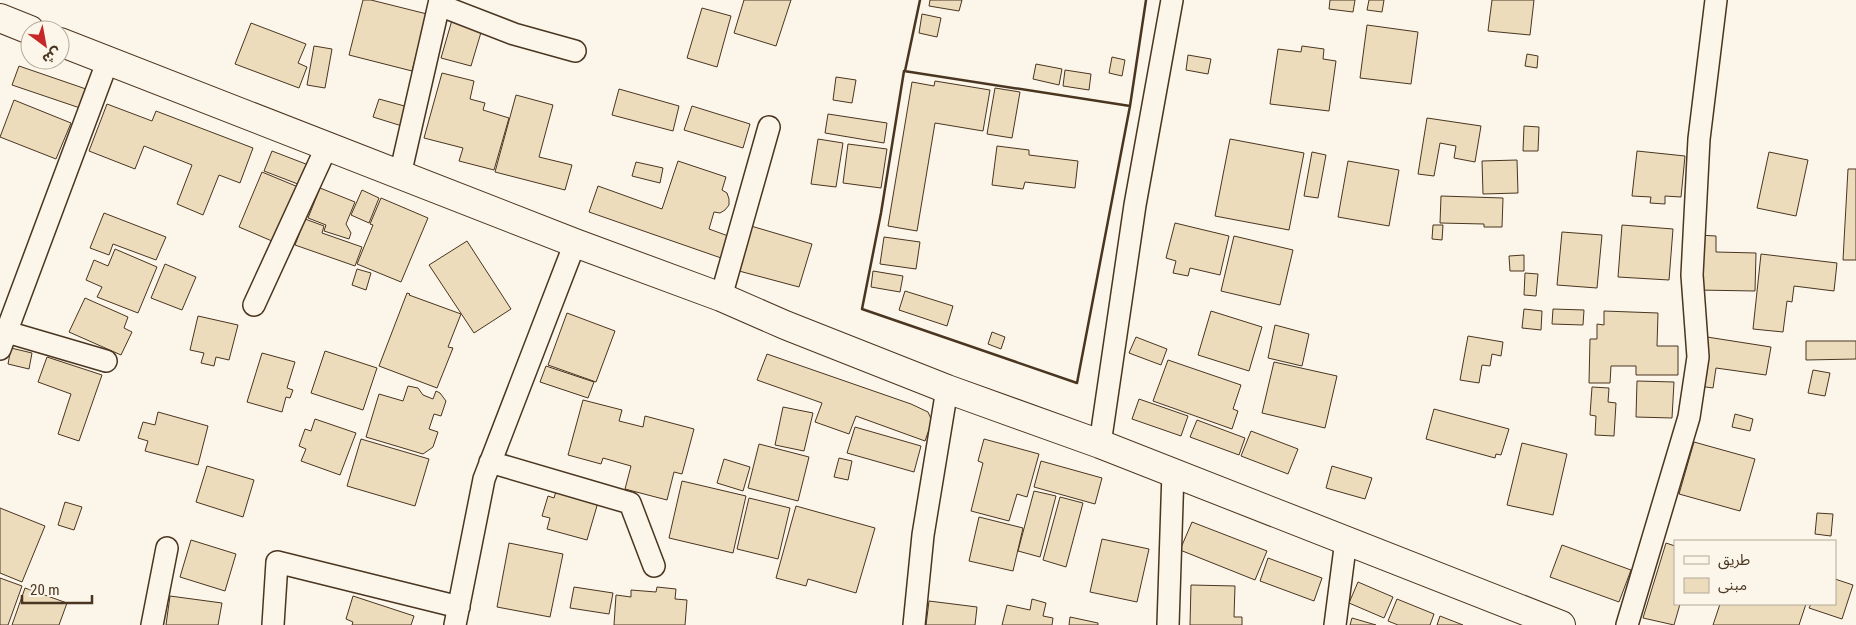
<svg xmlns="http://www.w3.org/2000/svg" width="1856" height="625" viewBox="0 0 1856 625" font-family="'Roboto Condensed','Noto Sans Arabic',sans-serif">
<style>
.building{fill:#ecdcbc;stroke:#4a3520}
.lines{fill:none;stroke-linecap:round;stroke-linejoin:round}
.street-casing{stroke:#4a3520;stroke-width:24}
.highway-casing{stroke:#4a3520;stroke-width:30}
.street{stroke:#fbf6e9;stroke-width:21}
.highway{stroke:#fbf6e9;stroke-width:28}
.wall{stroke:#4a3520;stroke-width:2.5}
</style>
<rect width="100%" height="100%" fill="#fbf6e9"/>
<path class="building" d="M363 0H371L427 14 412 71 349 55Z
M744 0H791L776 46 734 33Z
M930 0H962L959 11 929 6Z
M1330 0H1355L1353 12 1329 9Z
M1369 0H1384L1382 12 1367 10Z
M1492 0H1534L1530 35 1488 31Z
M702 8 731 16 717 67 687 58Z
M922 14 941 18 937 37 919 33Z
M452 20 482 29 471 66 441 58Z
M251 23 306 44 298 63 307 67 299 88 235 64Z
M1367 25 1418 32 1411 84 1360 78Z
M314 46 332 49 325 88 307 85Z
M1302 46 1324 49 1323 59 1336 61 1329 111 1270 104 1278 49 1301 52Z
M1527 54 1538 56 1537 68 1525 66Z
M1188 55 1211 59 1208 74 1186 70Z
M1112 57 1125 60 1122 76 1109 73Z
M1036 64 1062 69 1059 85 1033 79Z
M19 66 86 89 80 108 12 85Z
M1065 70 1091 74 1089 90 1063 86Z
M442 73 474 81 470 99 485 103 483 110 509 118 494 170 459 161 463 148 424 138Z
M836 77 856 80 852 103 833 100Z
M935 81 990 90 983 131 935 123 917 231 888 226 912 82 934 86Z
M995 88 1020 92 1012 138 987 134Z
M619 89 679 106 673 131 612 115Z
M516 95 553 105 539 157 572 165 565 190 495 172Z
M379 99 408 107 402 126 373 117Z
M14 100 71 123 56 159 0 137Z
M107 104 152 121 156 111 253 148 240 183 219 175 203 215 177 204 192 165 144 146 135 169 89 151Z
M692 106 750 124 743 148 684 130Z
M828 114 887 123 884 143 825 133Z
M1427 118 1481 126 1475 162 1454 158 1456 146 1440 143 1434 176 1418 174Z
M1524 126 1539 127 1538 151H1523Z
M818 139 843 143 836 187 811 184Z
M1230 139 1304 153 1289 230 1215 216Z
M848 144 887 149 881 188 843 183Z
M997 146 1029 150V155L1078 161 1075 188 1025 182 1023 189 992 185Z
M272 151 311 166 303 186 264 171Z
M1637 151 1685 156 1681 197 1665 196V204L1650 203 1651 197 1632 196Z
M1312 152 1326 155 1318 198 1304 196Z
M1769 152 1808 160 1796 216 1757 208Z
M1517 160 1518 193 1483 194 1482 161Z
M678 161 726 177 722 190 727 193 729 199V205L725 210 720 213 714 212 709 229 731 237 724 259 589 212 598 186 662 209Z
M1348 161 1399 170 1389 226 1338 217Z
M636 162 663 168 660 183 632 176Z
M1848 169H1856V260H1843Z
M262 172 303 189 279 244 239 227Z
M320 188 355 202 346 224 351 233 349 239 324 231 326 225 308 218Z
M362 190 379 198 369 223 351 215Z
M1441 196 1503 198 1502 227H1484V224L1440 223Z
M381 198 428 218 401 282 357 264 373 225 370 224Z
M104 213 166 237 156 260 113 244 109 255 90 248Z
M305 219 324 226 322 233 362 247 355 266 295 245Z
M1175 223 1229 236 1220 275 1190 268 1188 276 1173 273 1176 261 1166 258Z
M1433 225H1443L1442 240 1432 239Z
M1622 225 1673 229 1669 280 1618 277Z
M751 226 812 244 799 287 739 271Z
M1562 232 1602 235 1597 288 1557 285Z
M1698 235 1716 236V252L1756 253 1755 291 1697 290Z
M1234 236 1293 250 1280 305 1221 291Z
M884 237 920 242 916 269 880 264Z
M467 241 511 309 474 333 429 265Z
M115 249 157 267 138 313 97 297 102 287 86 280 94 260 108 266Z
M1761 254 1837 263 1834 291 1794 286 1792 302 1787 301 1783 332 1753 329Z
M1524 255V271H1510L1509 256Z
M165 264 196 277 182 310 151 298Z
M357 269 371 273 366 290 352 285Z
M873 271 903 276 900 292 871 287Z
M1525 273 1538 274 1536 296 1524 295Z
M905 291 953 306 947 326 899 310Z
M407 293 410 294 409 295 461 314 448 347 453 348 437 388 379 366Z
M85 298 128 317 124 328 132 332 121 355 69 332Z
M1524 309 1542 311 1541 330 1522 328Z
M1553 309 1584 310 1583 325 1552 324Z
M1211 311 1262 327 1249 371 1198 355Z
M1604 311 1658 313 1657 346H1678V375H1636V366H1611L1610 383H1589L1590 339H1597V324L1604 325Z
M567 313 615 331 596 382 548 365Z
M198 316 238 325 229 360 216 357 214 366 201 363 204 353 190 350Z
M1275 325 1309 334 1302 366 1268 358Z
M992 332 1005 337 1001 349 988 344Z
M1468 336 1503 342 1501 356 1492 354 1490 366 1482 365 1479 383 1460 380Z
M1136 337 1167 349 1161 365 1129 353Z
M1707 337 1771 347 1766 375 1716 368 1713 388 1699 386Z
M1806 341H1856V359L1806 360Z
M11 348 32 353 29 369 8 364Z
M325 351 377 368 363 410 311 393Z
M262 353 295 362 287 388 293 390 290 398 286 397 282 412 247 402Z
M767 354 911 404 928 412 932 421 925 441 856 416 849 434 815 422 822 403 757 380Z
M47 357 102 375 79 441 58 434 71 394 38 382Z
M1168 360 1241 385 1233 409 1238 411 1232 429 1153 401Z
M1274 362 1337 376 1325 428 1262 413Z
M546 366 594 382 588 398 540 382Z
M1813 370 1830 373 1825 396 1808 393Z
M1637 381 1674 382 1672 418 1636 417Z
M408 386 418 388 423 395 433 399 436 391 440 393 446 401 441 416 434 414 429 429 438 432 433 447 423 454 366 437 379 394 403 401Z
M1592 387 1609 388 1608 402 1616 403 1614 436 1595 435 1596 416 1590 415Z
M1139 399 1188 416 1181 436 1132 419Z
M583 400 622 410 619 421 643 427 645 416 694 429 682 474 674 472 667 500 625 489 631 466 603 458 601 464 568 455Z
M783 407 813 413 804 451 775 445Z
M1434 409 1509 429 1501 455 1496 454 1495 458 1426 439Z
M158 412 208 426 198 465 145 451 148 441 138 438 143 422 155 425Z
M1735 414 1753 419 1750 431 1732 427Z
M315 419 356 433 340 475 301 461 306 449 299 446 305 429 311 431Z
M1197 420 1245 438 1239 455 1190 437Z
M855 427 921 446 914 472 847 453Z
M1251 431 1298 449 1288 474 1241 456Z
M361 439 429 459 415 506 347 486Z
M984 439 1039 454 1027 497 1017 494 1009 521 971 511 983 463 978 461Z
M1694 442 1755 459 1740 511 1679 494Z
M1522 443 1567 454 1553 515 1507 505Z
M759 444 809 457 798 501 748 488Z
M839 458 852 461 848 480 834 477Z
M724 459 750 467 743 491 717 483Z
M1041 461 1102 478 1095 504 1034 487Z
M207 466 254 480 243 517 196 502Z
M1332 466 1372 478 1365 499 1326 488Z
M682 481 746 496 733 553 669 538Z
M557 488 599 499 587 540 547 529 550 518 542 516 548 496 554 498Z
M1034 491 1056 496 1040 557 1018 551Z
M1060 497 1083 503 1066 567 1043 560Z
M749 498 790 508 778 559 737 549Z
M65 502 82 507 74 530 58 525Z
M796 506 875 528 856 593 808 579 806 586 776 578Z
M0 508 45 526 22 582 0 573Z
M1817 513 1833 514 1831 536 1815 534Z
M979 517 1023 528 1013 571 969 561Z
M1192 522 1267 551 1255 580 1180 550Z
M1102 539 1149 549 1137 602 1090 592Z
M191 540 236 554 225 591 180 577Z
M509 543 563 554 550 617 497 607Z
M1666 543 1675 546V604H1680L1674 625 1643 618Z
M1562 545 1631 570 1619 602 1550 577Z
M1268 558 1322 578 1314 601 1260 581Z
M0 578 22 586 8 625H0Z
M1835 579 1853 585 1842 619 1809 608 1811 604H1835Z
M1358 582 1393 597 1384 618 1349 603Z
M1191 585 1235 586 1234 617H1242V625H1190Z
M574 587 613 593 609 614 570 608Z
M657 587 676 589 675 599 687 600 685 625H614L616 595 631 597V590L656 592Z
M25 588 67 603 59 625H12Z
M170 596 222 603 218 625H166Z
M353 596 414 616 411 625H352L353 622 346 619Z
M1032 599 1046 603 1043 616 1053 618 1052 625H1002L1007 605 1030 610Z
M1397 599 1434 614 1430 625H1398L1388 621Z
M929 601 977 607 975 625H926Z
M1720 604H1806L1799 625H1713Z
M1440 616 1463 625H1437Z
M1070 617 1098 623V625H1069Z
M1352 618 1376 625H1350Z"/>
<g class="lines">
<defs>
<path id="street" d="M439 5 514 34 575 51
M400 175 440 0
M721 297 769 127
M254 305 327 146
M7 332 106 361
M0 349 108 60
M1100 444 1135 205 1172 0
M490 462 630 503 654 566
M152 625 167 548
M273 625 277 562 459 607
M455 625 484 479 575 243
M914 625 923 535 947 389
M1168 625 1173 472
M1335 625 1346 540
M1627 625 1689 417 1698 357 1692 275 1699 139 1716 0"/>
<path id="highway" d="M0 18 30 30
M60 42 575 243 721 297 785 325 947 389 1100 444 1561 625"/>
</defs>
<use href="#street" class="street-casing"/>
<use href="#highway" class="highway-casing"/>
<use href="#street" class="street"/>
<use href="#highway" class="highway"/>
<path class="wall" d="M904 71 1130 106 1077 383 862 309 881 213Z
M905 71 920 0
M1130 106 1146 0"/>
</g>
<rect x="1674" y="540" width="162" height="65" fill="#fbf6e9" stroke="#b4a999"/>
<rect x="1684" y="556" width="25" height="8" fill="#fbf6e9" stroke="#b4a999"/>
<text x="1718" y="565" font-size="15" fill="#4a3520">طريق</text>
<rect x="1684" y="578" width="25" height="15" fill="#ecdcbc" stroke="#b4a999"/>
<text x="1718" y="590" font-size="15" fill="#4a3520">مبنى</text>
<g transform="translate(45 45) rotate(148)"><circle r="24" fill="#fbf6e9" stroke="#b4a999"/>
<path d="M0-4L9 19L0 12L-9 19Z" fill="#c62828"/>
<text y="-8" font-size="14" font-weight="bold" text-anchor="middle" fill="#4a3520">ش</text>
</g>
<path d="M22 595v8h70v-8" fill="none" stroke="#4a3520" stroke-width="2.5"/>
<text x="30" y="595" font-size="15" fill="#4a3520" stroke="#fbf6e9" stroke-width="4" paint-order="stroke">20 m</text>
</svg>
